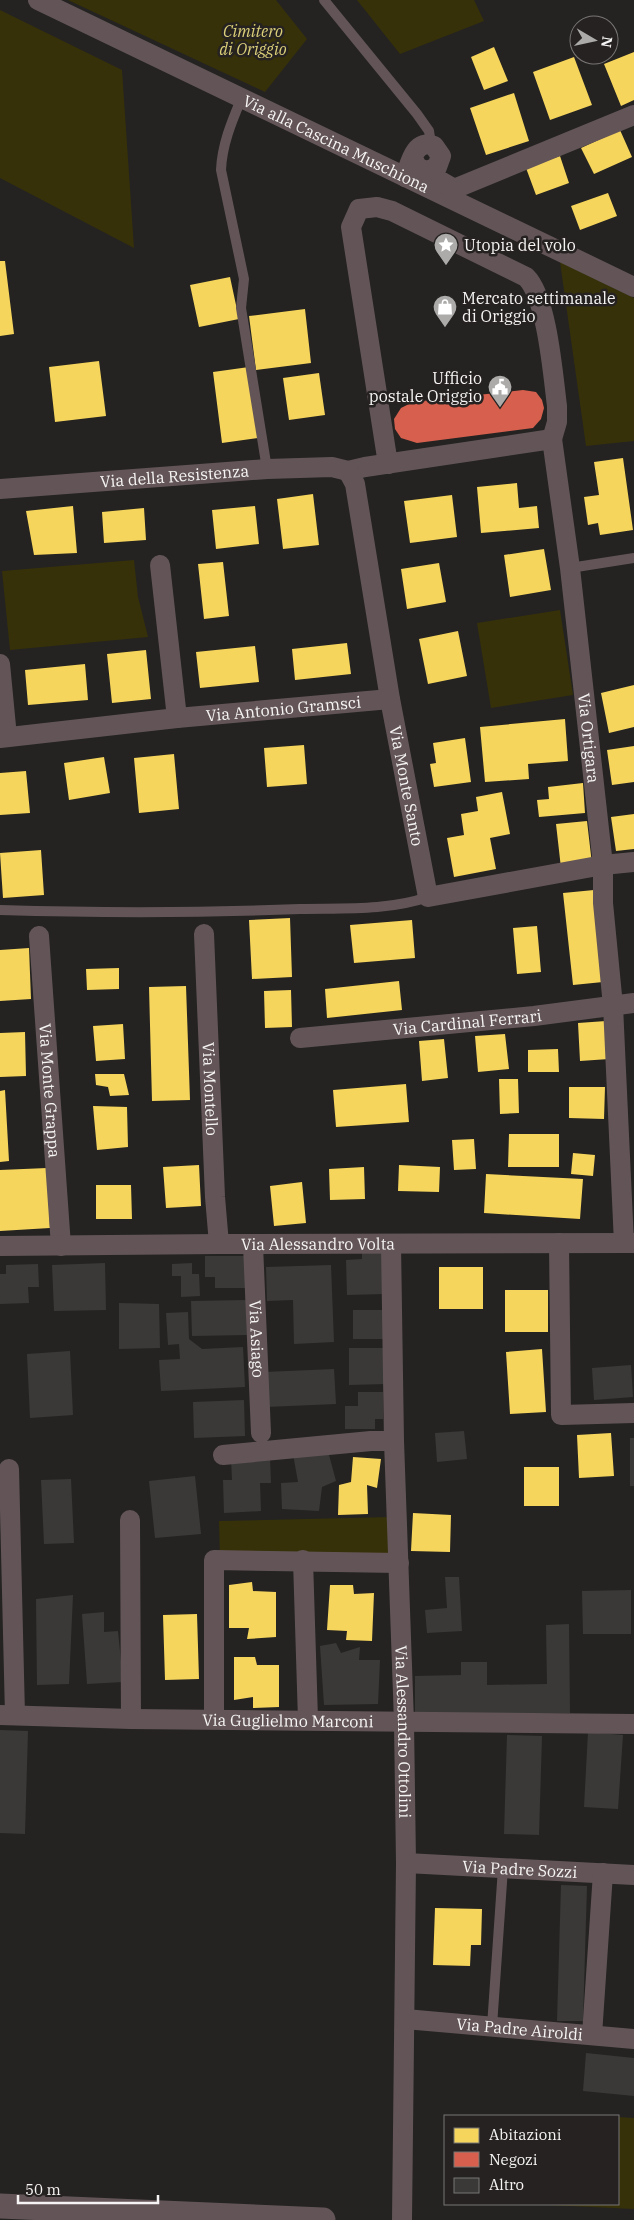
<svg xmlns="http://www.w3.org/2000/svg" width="634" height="2220" viewBox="0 0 634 2220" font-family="'IBM Plex Serif',serif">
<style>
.green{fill:#363109}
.homes{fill:#f6d55c}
.shops{fill:#d6604d}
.building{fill:#3a3938}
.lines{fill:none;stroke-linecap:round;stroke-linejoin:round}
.service{stroke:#635557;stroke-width:10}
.minor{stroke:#635557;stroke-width:20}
.tertiary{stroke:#635557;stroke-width:25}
.labels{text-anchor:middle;stroke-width:5;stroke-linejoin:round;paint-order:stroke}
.park-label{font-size:16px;font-style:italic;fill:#dbcf79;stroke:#252221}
.street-label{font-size:16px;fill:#f6f4f4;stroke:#252221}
.poi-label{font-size:16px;fill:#f6f4f4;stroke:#252221;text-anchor:start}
</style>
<rect width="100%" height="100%" fill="#242322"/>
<path class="green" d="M68 0H276L307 39 265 92Z
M357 0H474L484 21 400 54Z
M0 10 122 70 134 248 0 178Z
M560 262 634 298V441L586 446Z
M134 560 138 597 148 637 10 650 2 571Z
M560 610 573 695 491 708 477 623Z
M392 1517 393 1555 220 1559 219 1521Z
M618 2117 634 2118V2209L527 2204H618Z"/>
<path class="homes" d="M494 47 508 81 484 90 471 57Z
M634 52V100L621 106 604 64Z
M574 57 592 105 550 120 533 72Z
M514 93 529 141 486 155 470 108Z
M620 130 632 157 594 174 581 148Z
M560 156 569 183 536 195 526 168Z
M608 193 617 216 580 230 571 206Z
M0 261H5L14 334 0 336Z
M230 277 239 319 199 327 190 285Z
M305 309 311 363 256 370 249 316Z
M99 361 106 416 55 422 49 367Z
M249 367 258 438 222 443 213 372Z
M319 373 325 415 289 420 283 378Z
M623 458 633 530 600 535 598 523 588 525 584 497 599 495 594 462Z
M517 483 519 508 537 506 539 528 481 533 477 487Z
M313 494 319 545 283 549 277 499Z
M452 495 457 537 410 543 404 501Z
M73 506 77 553 34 555 26 511Z
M255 506 259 544 216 549 212 510Z
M144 508 146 540 104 543 102 512Z
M544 549 551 590 510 597 504 555Z
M223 562 229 616 204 619 198 564Z
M439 563 446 602 407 609 401 569Z
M458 631 467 676 428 684 419 639Z
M347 643 351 674 295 680 292 649Z
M255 646 259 682 200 688 196 652Z
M146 650 151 699 112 703 107 654Z
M85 664 88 700 28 705 25 670Z
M634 685V727L609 733 601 693Z
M565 719 568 761 528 764 529 779 485 782 480 727Z
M465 738 471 782 434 787 430 764 436 763 433 743Z
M304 745 307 784 267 787 264 748Z
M634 746V782L612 785 607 750Z
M174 754 179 809 139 813 134 758Z
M104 757 110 793 69 800 64 763Z
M26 771 30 813 0 815V773Z
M583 783 585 813 539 817 537 800 549 799 548 787Z
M502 792 510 834 490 838 496 869 454 877 447 838 464 835 461 814 478 811 476 797Z
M634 814V849L616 851 611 817Z
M587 821 592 864 561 868 556 824Z
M41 850 44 895 3 898 0 853Z
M594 890 603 982 573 985 563 893Z
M290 918 292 977 252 979 249 920Z
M412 920 415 958 354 963 350 925Z
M537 926 541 972 517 974 513 928Z
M29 948 31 999 0 1001V950Z
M119 968V989L87 990 86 969Z
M399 981 402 1010 327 1018 325 989Z
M186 986 190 1100 152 1101 149 987Z
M291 990 292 1027 265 1028 264 991Z
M606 1021 609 1059 580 1061 578 1023Z
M123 1024 125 1059 96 1061 93 1026Z
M25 1032 26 1076 0 1077V1033Z
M505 1034 509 1069 478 1072 475 1036Z
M444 1039 448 1078 422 1081 419 1041Z
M558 1049 559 1072H528V1050Z
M95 1074H124L129 1095 110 1096 108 1087 96 1085Z
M499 1079H518L519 1113 500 1114Z
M406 1084 409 1122 336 1127 333 1090Z
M569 1087H605L604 1119 569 1118Z
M5 1090 9 1161 0 1162V1091Z
M93 1106 127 1107 128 1147 97 1150Z
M509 1134H559V1167H508Z
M474 1139 476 1169 454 1170 452 1140Z
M573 1153 595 1155 593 1176 571 1174Z
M199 1165 201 1206 166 1208 163 1167Z
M399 1165 440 1167 439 1192 398 1191Z
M364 1167 365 1199 330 1200 329 1169Z
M47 1168 50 1228 0 1231V1170Z
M486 1174 583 1179 580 1219 484 1213Z
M302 1182 306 1223 274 1226 270 1186Z
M96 1185H131L132 1219H96Z
M439 1267H483V1309H439Z
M505 1290H548V1332H505Z
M542 1349 546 1412 510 1414 506 1352Z
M611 1433 614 1476 579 1478 577 1435Z
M353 1457 381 1459 377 1488 367 1485 368 1514 338 1515 339 1485 351 1482Z
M524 1467H559V1506H524Z
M413 1513 451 1515 450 1552 411 1551Z
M252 1582 253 1591 276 1592V1637L247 1639 249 1628H229V1585Z
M330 1585H353L354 1594 374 1593 372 1641 346 1640 347 1631 327 1630Z
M197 1614 199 1679 165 1680 163 1615Z
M234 1657H255L257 1665H279V1707L253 1708V1697L234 1700Z
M435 1908 482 1909 481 1945H471L470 1966 433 1965Z"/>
<path class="shops" d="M523 390 536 392 542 400 544 408 541 419 533 428 417 443 401 438 395 429 394 419 401 408 413 402Z"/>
<path class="building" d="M362 1253H384L385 1294 347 1295 346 1260 362 1259Z
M205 1256H249L248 1288H215V1277H205Z
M105 1263 106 1310 54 1311 52 1265Z
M192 1263V1274H199L200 1296 181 1297V1276H172V1264Z
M38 1264 39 1287H28L29 1303 0 1304V1274H6V1265Z
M331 1265 334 1342 294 1344 293 1300 267 1301 266 1267Z
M246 1300 247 1335 192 1336 191 1301Z
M119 1303 159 1304 160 1348 119 1349Z
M353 1310H383V1339H353Z
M188 1312 189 1339 202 1349 243 1347 245 1387 161 1391 159 1360 180 1359 179 1344 168 1345 166 1313Z
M349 1348H386V1384L349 1385Z
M70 1351 73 1415 30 1418 27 1354Z
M631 1365 633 1397 594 1400 592 1368Z
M334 1369 336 1404 266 1407 264 1372Z
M358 1392H383V1419H375V1429H345V1406H358Z
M244 1400 245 1436 194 1438 193 1402Z
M464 1431 467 1459 437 1462 435 1433Z
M630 1438H634V1486H630Z
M328 1451 336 1481 322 1487 319 1511 282 1509 281 1483 298 1482 293 1454Z
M270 1458 271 1483H260L261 1511 224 1513 223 1480H232L231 1459Z
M195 1476 201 1534 155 1538 149 1481Z
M71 1479 74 1543 44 1544 41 1480Z
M445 1577H459L462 1631 427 1633 425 1610 447 1608Z
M631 1590V1634H583L582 1591Z
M73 1595 69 1684 37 1685 36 1599Z
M104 1612V1632L118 1631 123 1682 87 1684 82 1614Z
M569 1624 570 1713 415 1714V1676L461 1675V1662H487V1685L547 1684 546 1625Z
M336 1643 341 1653 360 1647 359 1660H380L378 1704 324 1705 320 1646Z
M0 1730 28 1731 25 1834 0 1833Z
M588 1732 623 1735 618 1809 584 1807Z
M507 1735 542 1736 539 1835 504 1834Z
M561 1885 587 1886 583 2021H557Z
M586 2053 634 2058V2096L583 2091Z"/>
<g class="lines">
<path class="service" d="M324 0 417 114 429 131 431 144
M242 97C232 121 222 144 221 170L244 279 241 308 267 469
M570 568 634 558
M0 910C100 913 200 913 300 909 342 908 388 911 428 897
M492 2026 503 1868"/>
<g class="minor">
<path id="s1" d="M38 0 634 287"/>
<path d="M405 177C410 163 415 138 434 146L441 156 437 167 427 171 418 168 413 159"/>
<path d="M442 182 454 189 634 115"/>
<path d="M388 464 351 227 359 209 377 207 392 211 526 277C547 297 553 375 557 406V422L552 439"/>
<path id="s2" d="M348 471 365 467 552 439 570 568 603 865V903L613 1006 624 1243"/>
<path id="s3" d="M348 471 355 484 390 699 428 897 603 865 634 862"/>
<path id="s4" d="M0 489 267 469 332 467 348 471"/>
<path d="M160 565 177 718"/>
<path d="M0 664 7 737"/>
<path id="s5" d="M0 738 177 718 390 699"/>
<path id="s6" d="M204 934 215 1197 219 1244"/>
<path id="s7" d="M39 936 61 1246"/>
<path id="s8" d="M300 1038 534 1016 634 1003"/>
<path d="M559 1243 561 1415 634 1413"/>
<path id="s9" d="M391 1244 394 1441 404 1722 406 1863 402 2220"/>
<path id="s10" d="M253 1245 261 1433"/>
<path id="s11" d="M0 1246 219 1244 634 1243"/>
<path d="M223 1455 371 1441H394"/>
<path d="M9 1469 15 1715"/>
<path d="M130 1520 131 1719"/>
<path d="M303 1560 308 1720"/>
<path id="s12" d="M0 1715 131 1719 634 1724"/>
<path d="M214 1719V1560L399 1563"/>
<path id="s13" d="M406 1863 634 1875"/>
<path id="s14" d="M405 2019 634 2039"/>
<path d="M592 2035 603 1873"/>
</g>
<path class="tertiary" d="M0 2206 323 2220"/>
</g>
<defs>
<symbol id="sight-pin" viewBox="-11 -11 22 30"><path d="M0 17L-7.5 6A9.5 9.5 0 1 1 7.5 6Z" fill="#acabaa" stroke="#252221"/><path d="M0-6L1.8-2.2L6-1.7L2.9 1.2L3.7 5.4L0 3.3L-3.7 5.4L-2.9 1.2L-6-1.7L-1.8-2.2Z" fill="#fff"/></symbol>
<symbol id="shop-pin" viewBox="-11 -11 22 30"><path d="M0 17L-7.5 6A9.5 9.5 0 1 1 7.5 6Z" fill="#acabaa" stroke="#252221"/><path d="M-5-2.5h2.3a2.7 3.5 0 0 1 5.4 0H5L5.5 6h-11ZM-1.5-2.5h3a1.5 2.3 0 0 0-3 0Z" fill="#fff"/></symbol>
<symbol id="civic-pin" viewBox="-11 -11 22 30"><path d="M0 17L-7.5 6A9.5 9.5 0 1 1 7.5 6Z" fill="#acabaa" stroke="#252221"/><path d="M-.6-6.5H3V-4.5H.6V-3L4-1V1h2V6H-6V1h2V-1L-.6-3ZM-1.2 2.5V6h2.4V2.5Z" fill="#fff"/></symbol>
</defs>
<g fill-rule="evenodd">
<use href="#sight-pin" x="432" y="231" width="28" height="38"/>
<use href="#shop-pin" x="431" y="293" width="28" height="38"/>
<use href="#civic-pin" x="486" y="373" width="28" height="38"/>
</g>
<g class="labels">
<g class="park-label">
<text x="253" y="37">Cimitero<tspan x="253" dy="18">di Origgio</tspan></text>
</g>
<g class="street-label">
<text dy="6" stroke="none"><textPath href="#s1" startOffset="331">Via alla Cascina Muschiona</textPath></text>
<text dy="6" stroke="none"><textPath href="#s4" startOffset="175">Via della Resistenza</textPath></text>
<text dy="6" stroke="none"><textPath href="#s5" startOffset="285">Via Antonio Gramsci</textPath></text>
<text dy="6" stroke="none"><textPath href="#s2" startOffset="508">Via Ortigara</textPath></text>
<text dy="6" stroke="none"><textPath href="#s3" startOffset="321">Via Monte Santo</textPath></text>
<text dy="6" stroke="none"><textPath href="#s8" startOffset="168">Via Cardinal Ferrari</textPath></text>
<text dy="6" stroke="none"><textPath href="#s6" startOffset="155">Via Montello</textPath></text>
<text dy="6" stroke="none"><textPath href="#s7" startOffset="155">Via Monte Grappa</textPath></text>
<text dy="6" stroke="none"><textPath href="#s11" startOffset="318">Via Alessandro Volta</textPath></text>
<text dy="6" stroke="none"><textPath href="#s10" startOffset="94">Via Asiago</textPath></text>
<text dy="6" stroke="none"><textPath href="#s12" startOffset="288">Via Guglielmo Marconi</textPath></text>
<text dy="6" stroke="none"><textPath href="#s9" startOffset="488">Via Alessandro Ottolini</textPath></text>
<text dy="6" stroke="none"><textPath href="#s13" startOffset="114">Via Padre Sozzi</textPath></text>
<text dy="6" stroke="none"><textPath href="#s14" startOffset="115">Via Padre Airoldi</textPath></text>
</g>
<g class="poi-label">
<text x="464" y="251">Utopia del volo</text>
<text x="462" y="304">Mercato settimanale<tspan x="462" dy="18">di Origgio</tspan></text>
<text x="482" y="384" text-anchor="end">Ufficio<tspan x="482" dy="18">postale Origgio</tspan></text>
</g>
</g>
<rect x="444" y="2115" width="175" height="90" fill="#252221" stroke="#797675"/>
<rect x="454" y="2128" width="25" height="15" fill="#f6d55c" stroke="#797675"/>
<text x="489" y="2140" font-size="15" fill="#f6f4f4">Abitazioni</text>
<rect x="454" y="2152" width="25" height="15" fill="#d6604d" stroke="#797675"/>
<text x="489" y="2165" font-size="15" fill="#f6f4f4">Negozi</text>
<rect x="454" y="2178" width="25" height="15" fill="#3a3938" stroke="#797675"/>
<text x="489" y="2190" font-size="15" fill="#f6f4f4">Altro</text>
<g transform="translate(594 40) rotate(99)"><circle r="24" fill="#252221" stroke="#797675"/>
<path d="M0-4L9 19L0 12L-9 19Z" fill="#acabaa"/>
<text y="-8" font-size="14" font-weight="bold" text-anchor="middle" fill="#f6f4f4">N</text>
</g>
<path d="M18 2195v8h140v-8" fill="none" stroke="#f6f4f4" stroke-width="2.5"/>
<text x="25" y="2195" font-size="15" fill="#f6f4f4" stroke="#252221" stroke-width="4" paint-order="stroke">50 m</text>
</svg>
